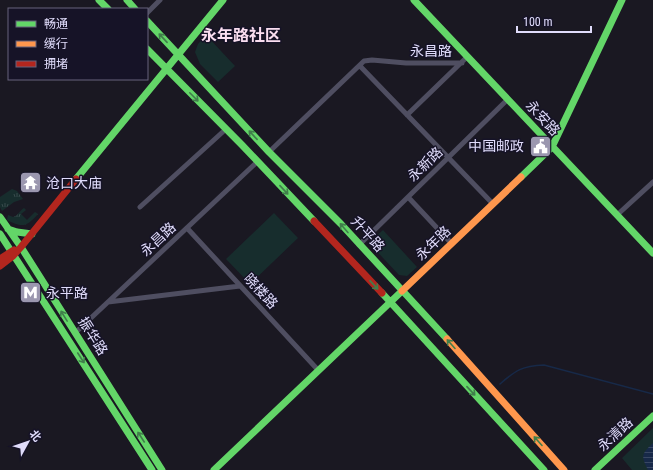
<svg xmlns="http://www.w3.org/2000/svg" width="653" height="470" viewBox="0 0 653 470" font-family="'Roboto Condensed','Noto Sans SC',sans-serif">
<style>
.grass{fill:url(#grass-tufts)}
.park{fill:#172d2d}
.water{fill:url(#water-rules)}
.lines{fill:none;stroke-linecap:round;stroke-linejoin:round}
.stream{stroke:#172948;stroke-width:1.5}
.street{stroke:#4f4e61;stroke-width:5}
.fast{stroke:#63d668;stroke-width:7}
.slow{stroke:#ff974d;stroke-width:7}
.jam{stroke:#b3261e;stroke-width:7}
.oneway{stroke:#407e4b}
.labels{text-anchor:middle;stroke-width:3;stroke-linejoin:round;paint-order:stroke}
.street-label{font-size:14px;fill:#e0dcfb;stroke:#161327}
.poi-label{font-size:14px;fill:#e0dcfb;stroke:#161327;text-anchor:start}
.quarter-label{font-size:16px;font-weight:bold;fill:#fbdef0;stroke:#161327}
</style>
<defs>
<pattern id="grass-tufts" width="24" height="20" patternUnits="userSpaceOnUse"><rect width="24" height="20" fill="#172d2d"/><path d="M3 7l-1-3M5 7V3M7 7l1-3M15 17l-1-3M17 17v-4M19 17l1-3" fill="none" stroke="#384b4c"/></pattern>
<pattern id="water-rules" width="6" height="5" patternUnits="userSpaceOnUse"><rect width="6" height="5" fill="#172948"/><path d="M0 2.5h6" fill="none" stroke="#384763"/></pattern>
</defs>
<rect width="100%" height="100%" fill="#1a1822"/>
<path class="grass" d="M12 189 17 191 23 199 14 202 2 211 0 207V197Z
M24 208 26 210 21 214 27 220 35 212 38 214C26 227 23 228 7 220L8 215 13 217C19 215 19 211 24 208Z"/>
<path class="park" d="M206 35 235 66 218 82 200 64 195 52 198 44Z
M274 213 298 238 250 284 226 259Z
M383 230 417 267 407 276 399 275 369 243Z
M653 428V470H632L622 458Z"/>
<path class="water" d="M653 443V470H648C641 456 641 454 653 443Z"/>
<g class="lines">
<path class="stream" d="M500 384C516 370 522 366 544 365L653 394"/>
<path class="street" d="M147 13 160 0
M360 66 493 204
M407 115 467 57
M269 152 364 61 372 60 406 63H462
M408 197 452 244
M140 207 226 129
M617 215 653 182
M187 228 318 370
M359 245 508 99
M108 302 240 286
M75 333 257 162"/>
<path class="fast" d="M99 0 108 9
M127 0 135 9
M414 0 653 253
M147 21 269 152 341 224 447 339
M147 49 242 145 314 221
M521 177 552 147 622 0
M76 179 223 0
M0 217 21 247 162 470
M8 229 17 232 32 234
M0 234 152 470
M382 293 544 470
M214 470 402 291
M595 470 653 416"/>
<path class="slow" d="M402 291 521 177
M447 339 564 470"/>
<path class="jam" d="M314 221 382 293
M0 259 14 250
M0 266 13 256 21 247 76 179"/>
</g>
<defs><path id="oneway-shaft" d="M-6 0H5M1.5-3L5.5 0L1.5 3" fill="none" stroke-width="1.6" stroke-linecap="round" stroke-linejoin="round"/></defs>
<g class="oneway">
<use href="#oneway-shaft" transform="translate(163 38) rotate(-133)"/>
<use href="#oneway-shaft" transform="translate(194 97) rotate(45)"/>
<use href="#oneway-shaft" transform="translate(253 135) rotate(-133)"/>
<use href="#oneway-shaft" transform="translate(284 190) rotate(47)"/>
<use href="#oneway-shaft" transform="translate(344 228) rotate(-131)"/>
<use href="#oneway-shaft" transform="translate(374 285) rotate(47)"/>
<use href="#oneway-shaft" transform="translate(64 316) rotate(-122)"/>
<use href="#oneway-shaft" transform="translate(451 344) rotate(-132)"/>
<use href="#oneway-shaft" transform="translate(81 358) rotate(57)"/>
<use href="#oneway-shaft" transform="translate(471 391) rotate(47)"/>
<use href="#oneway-shaft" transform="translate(141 437) rotate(-123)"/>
<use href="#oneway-shaft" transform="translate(538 441) rotate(-132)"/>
</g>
<defs>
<symbol id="civic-square" viewBox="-11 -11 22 22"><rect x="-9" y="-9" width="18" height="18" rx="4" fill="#9b97af" stroke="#161327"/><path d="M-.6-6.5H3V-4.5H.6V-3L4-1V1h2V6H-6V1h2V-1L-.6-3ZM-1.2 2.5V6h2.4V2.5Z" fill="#fff"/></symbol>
<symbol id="temple-square" viewBox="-11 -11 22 22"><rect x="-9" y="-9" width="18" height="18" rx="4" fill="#9b97af" stroke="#161327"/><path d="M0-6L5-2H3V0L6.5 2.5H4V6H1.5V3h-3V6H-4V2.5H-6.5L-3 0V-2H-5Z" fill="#fff"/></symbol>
<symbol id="metro-square" viewBox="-11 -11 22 22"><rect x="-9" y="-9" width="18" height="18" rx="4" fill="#9b97af" stroke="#161327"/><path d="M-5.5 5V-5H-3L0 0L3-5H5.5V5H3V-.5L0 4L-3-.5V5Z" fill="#fff"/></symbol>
</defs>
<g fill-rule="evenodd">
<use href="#civic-square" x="528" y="134" width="25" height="25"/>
<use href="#temple-square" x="18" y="170" width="25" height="25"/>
<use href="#metro-square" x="18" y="280" width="25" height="25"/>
</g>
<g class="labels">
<g class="street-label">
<text x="431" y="56">永昌路</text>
<text transform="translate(543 118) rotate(47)" y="5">永安路</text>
<text transform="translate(425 164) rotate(-44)" y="5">永新路</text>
<text transform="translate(368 234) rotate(48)" y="5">升平路</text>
<text transform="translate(158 239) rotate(-43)" y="5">永昌路</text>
<text transform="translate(433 243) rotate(-44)" y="5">永年路</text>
<text transform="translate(261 291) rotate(47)" y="5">晓楼路</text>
<text transform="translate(93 336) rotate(58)" y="5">振华路</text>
<text transform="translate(615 434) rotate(-43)" y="5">永清路</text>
</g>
<g class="poi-label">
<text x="524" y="151" text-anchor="end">中国邮政</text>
<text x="46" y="188">沧口大庙</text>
<text x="46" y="298">永平路</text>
</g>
<g class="quarter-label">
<text x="241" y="41">永年路社区</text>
</g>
</g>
<rect x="8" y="8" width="140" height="72" fill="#161327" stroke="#67637c"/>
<rect x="16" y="21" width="20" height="6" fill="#63d668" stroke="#67637c"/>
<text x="44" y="28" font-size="12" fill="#e0dcfb">畅通</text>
<rect x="16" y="41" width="20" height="6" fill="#ff974d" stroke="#67637c"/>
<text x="44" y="48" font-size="12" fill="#e0dcfb">缓行</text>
<rect x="16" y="61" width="20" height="6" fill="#b3261e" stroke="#67637c"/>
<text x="44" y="68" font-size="12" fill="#e0dcfb">拥堵</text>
<g transform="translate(28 442) rotate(50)" stroke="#161327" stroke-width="3" paint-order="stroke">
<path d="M0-3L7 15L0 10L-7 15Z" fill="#e0dcfb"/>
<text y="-6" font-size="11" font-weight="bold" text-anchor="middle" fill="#e0dcfb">北</text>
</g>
<path d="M517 26v6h74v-6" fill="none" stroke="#e0dcfb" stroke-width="2"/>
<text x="523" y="26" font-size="12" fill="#e0dcfb" stroke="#161327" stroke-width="3" paint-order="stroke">100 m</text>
</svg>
